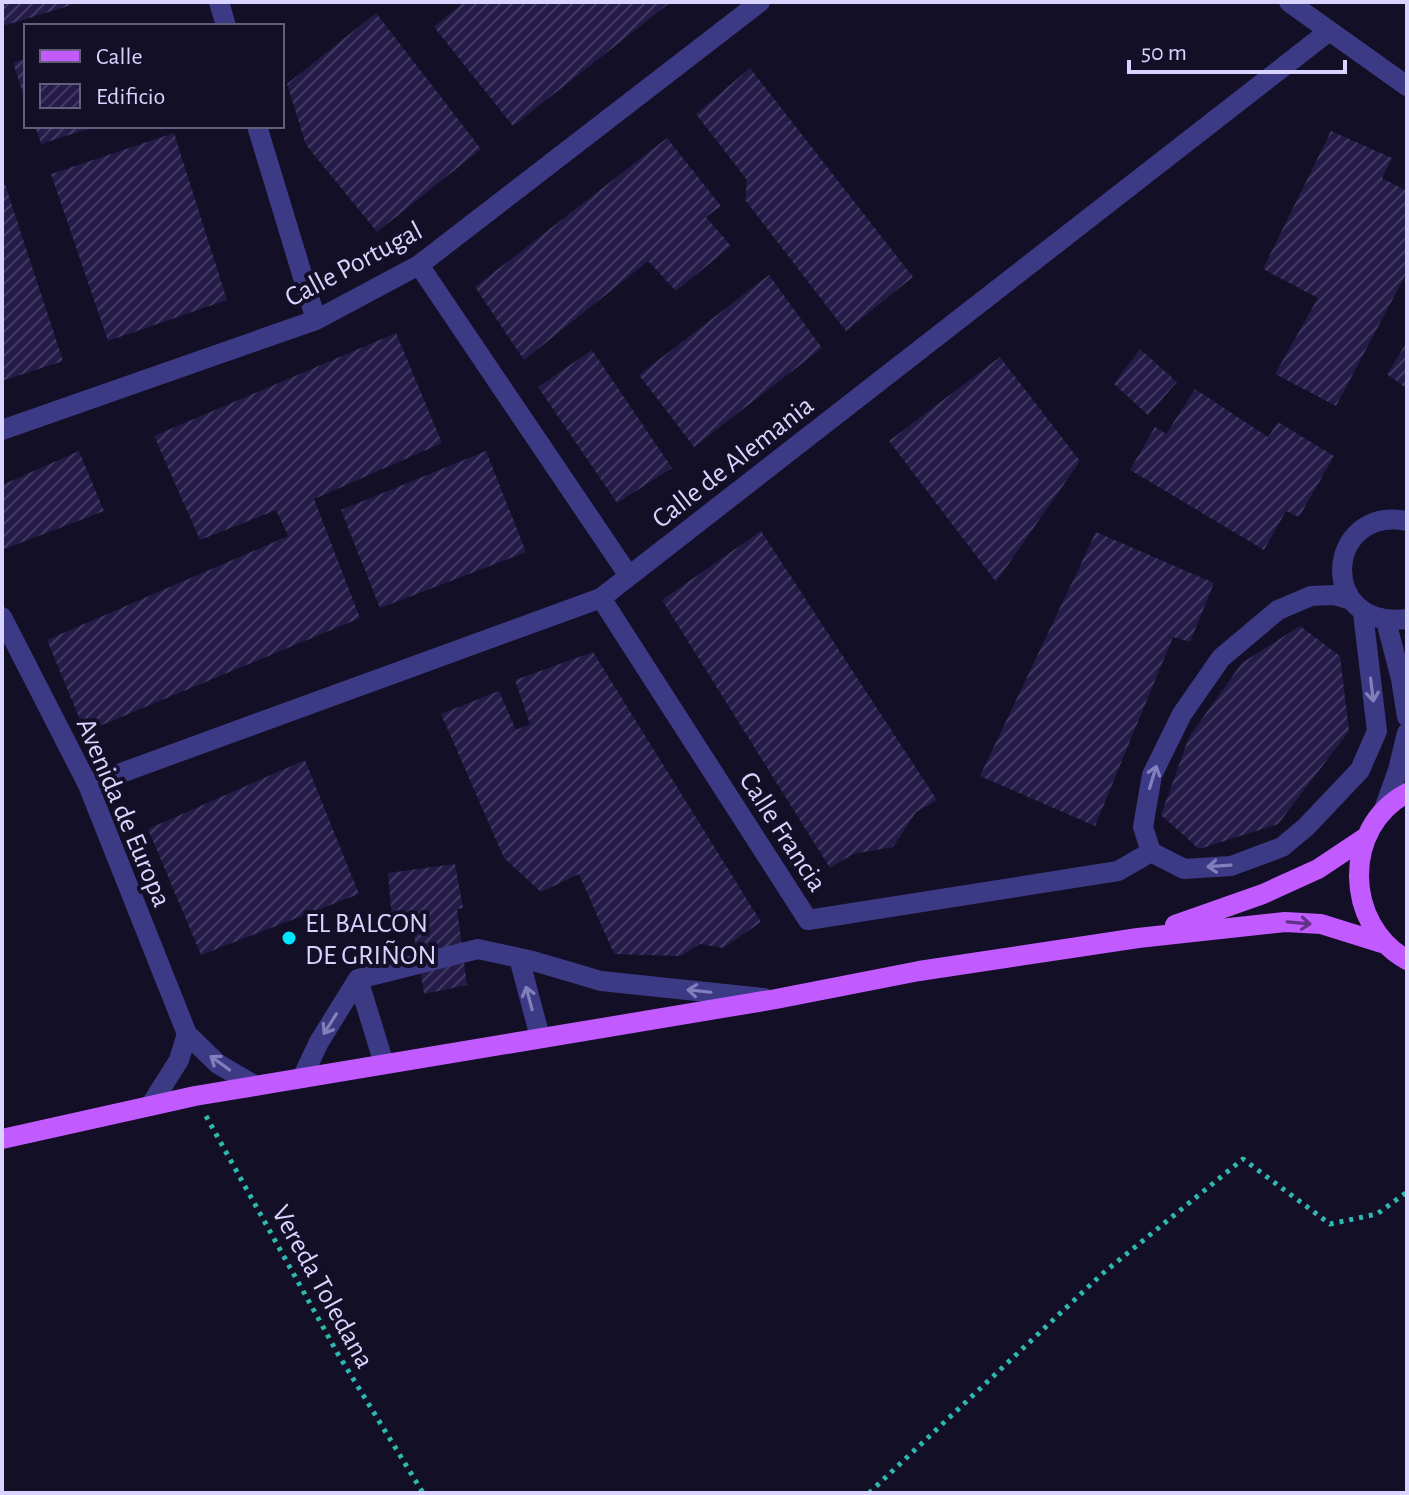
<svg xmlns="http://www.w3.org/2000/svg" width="1409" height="1495" viewBox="0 0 1409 1495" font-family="'Alegreya Sans',sans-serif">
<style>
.building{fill:url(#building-hatch)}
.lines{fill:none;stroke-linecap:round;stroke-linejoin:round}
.path{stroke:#2fb8b0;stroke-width:5;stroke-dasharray:4 6;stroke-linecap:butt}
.minor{stroke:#3d3a85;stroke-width:20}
.major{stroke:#c25bff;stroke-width:20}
.oneway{stroke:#837fbc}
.oneway2{stroke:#623188}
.poi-dot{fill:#00e5ff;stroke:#130f26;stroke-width:3}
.labels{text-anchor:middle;stroke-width:8;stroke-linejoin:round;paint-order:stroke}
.street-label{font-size:28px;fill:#d9d4ff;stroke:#130f26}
.poi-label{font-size:28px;fill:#d9d4ff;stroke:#130f26;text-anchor:start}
</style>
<defs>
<pattern id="building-hatch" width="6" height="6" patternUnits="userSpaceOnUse" patternTransform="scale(2)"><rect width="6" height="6" fill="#241b47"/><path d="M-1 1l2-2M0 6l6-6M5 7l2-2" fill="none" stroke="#433b63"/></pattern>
</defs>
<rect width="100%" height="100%" fill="#130f26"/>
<path class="building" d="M2 2H78V3L3 26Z
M464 2H671L513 126 434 27Z
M376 13 481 149 377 232 306 145 287 84Z
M26 58V99L25 100 13 63Z
M750 68 913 277 846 331 745 200 747 180 696 114Z
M35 126H93L94 127 41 144Z
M1331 131 1392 158 1382 178 1407 191V272L1336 406 1275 374 1318 298 1263 269Z
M174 133 227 300 108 341 51 174Z
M667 138 721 206 706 217 731 246 676 291 648 261 524 360 475 287Z
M2 175 63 361 2 381Z
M769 275 822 348 694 447 639 375Z
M396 333 442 443 314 499 360 618 85 732 47 640 288 536 276 510 200 540 154 436Z
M1407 342V389L1387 374Z
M1140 349 1177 382 1148 415 1114 384Z
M592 350 672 468 617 503 538 387Z
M1000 357 1080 461 996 582 889 441Z
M1195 389 1268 437 1278 422 1334 456 1299 517 1286 511 1264 550 1130 470 1155 427 1166 434Z
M79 451 104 511 2 550V485Z
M486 451 526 552 380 608 341 510Z
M761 531 937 800 916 812 893 847 853 854 830 868 662 600Z
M1096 532 1214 583 1190 642 1173 637 1095 826 980 776Z
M1300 626 1340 656 1349 731 1278 824 1199 849 1161 815 1189 737 1242 663Z
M593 652 761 922 723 948 700 944 681 956 614 954 579 874 541 892 504 858 441 714 499 691 516 730 530 724 515 680Z
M305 760 359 894 201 955 148 829Z
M455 864 463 908 457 909 467 985 424 994 411 917 392 920 388 873Z"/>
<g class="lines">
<path class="path" d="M206 1116 338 1354 423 1493
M869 1493 1102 1274 1243 1159 1330 1224 1377 1214 1407 1192"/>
<path class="minor" d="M219 2 226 26
M1289 2 1407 86
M257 126 316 320
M419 265 629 576
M2 430 316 320 419 265 760 2
M1407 521C1325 505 1316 630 1407 619
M601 598 808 920 1118 871 1151 852
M1351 600 1334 595 1311 596 1278 610 1221 658 1182 714 1152 775 1143 827 1151 852 1184 869 1231 866 1282 847 1306 827 1360 770 1377 731 1363 613
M2 617 88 785 187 1034 218 1064 256 1086
M1386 621 1401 679 1407 717
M88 785 601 598 1328 32
M1383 812 1398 770 1407 733
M519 958 540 1037
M358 979 384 1064
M302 1078 319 1042 358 979 478 949 533 961 601 981 764 998
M150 1106 179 1060 187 1034"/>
<path class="major" d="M1407 793C1342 827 1344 925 1407 960
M1175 925 1263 894 1318 869 1366 837
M2 1139 195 1096 776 999 919 971 1138 938 1285 922 1321 924 1385 944"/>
</g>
<defs><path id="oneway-shaft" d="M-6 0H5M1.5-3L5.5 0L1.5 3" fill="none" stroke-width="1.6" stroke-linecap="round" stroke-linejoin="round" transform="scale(2)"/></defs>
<g class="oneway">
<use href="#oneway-shaft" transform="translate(1372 690) rotate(83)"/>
<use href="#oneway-shaft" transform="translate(1153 777) rotate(-73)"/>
<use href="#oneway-shaft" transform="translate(1219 866) rotate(176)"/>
<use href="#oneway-shaft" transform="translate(699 991) rotate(-174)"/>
<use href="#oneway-shaft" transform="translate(529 998) rotate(-105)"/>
<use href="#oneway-shaft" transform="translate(330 1024) rotate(122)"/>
<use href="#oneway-shaft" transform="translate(220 1063) rotate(-144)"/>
</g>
<use class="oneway2" href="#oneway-shaft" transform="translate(1299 923) rotate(5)"/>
<circle class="poi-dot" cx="289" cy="938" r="8"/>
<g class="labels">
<g class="street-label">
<text transform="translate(353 263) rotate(-28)" y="10">Calle Portugal</text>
<text transform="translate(732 461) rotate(-38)" y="10">Calle de Alemania</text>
<text transform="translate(125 812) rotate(67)" y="10">Avenida de Europa</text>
<text transform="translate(784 831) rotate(57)" y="10">Calle Francia</text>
<text transform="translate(324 1286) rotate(61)" y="10">Vereda Toledana</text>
</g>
<g class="poi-label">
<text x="305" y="932">EL BALCON<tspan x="305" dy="32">DE GRIÑON</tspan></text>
</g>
</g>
<rect width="1409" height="1495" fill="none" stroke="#d9d4ff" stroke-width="8"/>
<rect x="24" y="24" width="260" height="104" fill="#130f26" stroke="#625e7d" stroke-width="2"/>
<rect x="40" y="50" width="40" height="12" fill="#c25bff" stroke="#625e7d" stroke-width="2"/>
<text x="96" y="64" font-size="24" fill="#d9d4ff">Calle</text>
<rect x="40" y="84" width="40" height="24" fill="url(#building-hatch)" stroke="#625e7d" stroke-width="2"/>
<text x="96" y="104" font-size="24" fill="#d9d4ff">Edificio</text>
<path d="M1129 60v12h216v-12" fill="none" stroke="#d9d4ff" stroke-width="4"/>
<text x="1141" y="60" font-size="24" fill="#d9d4ff" stroke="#130f26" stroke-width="6" paint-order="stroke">50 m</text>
</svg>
